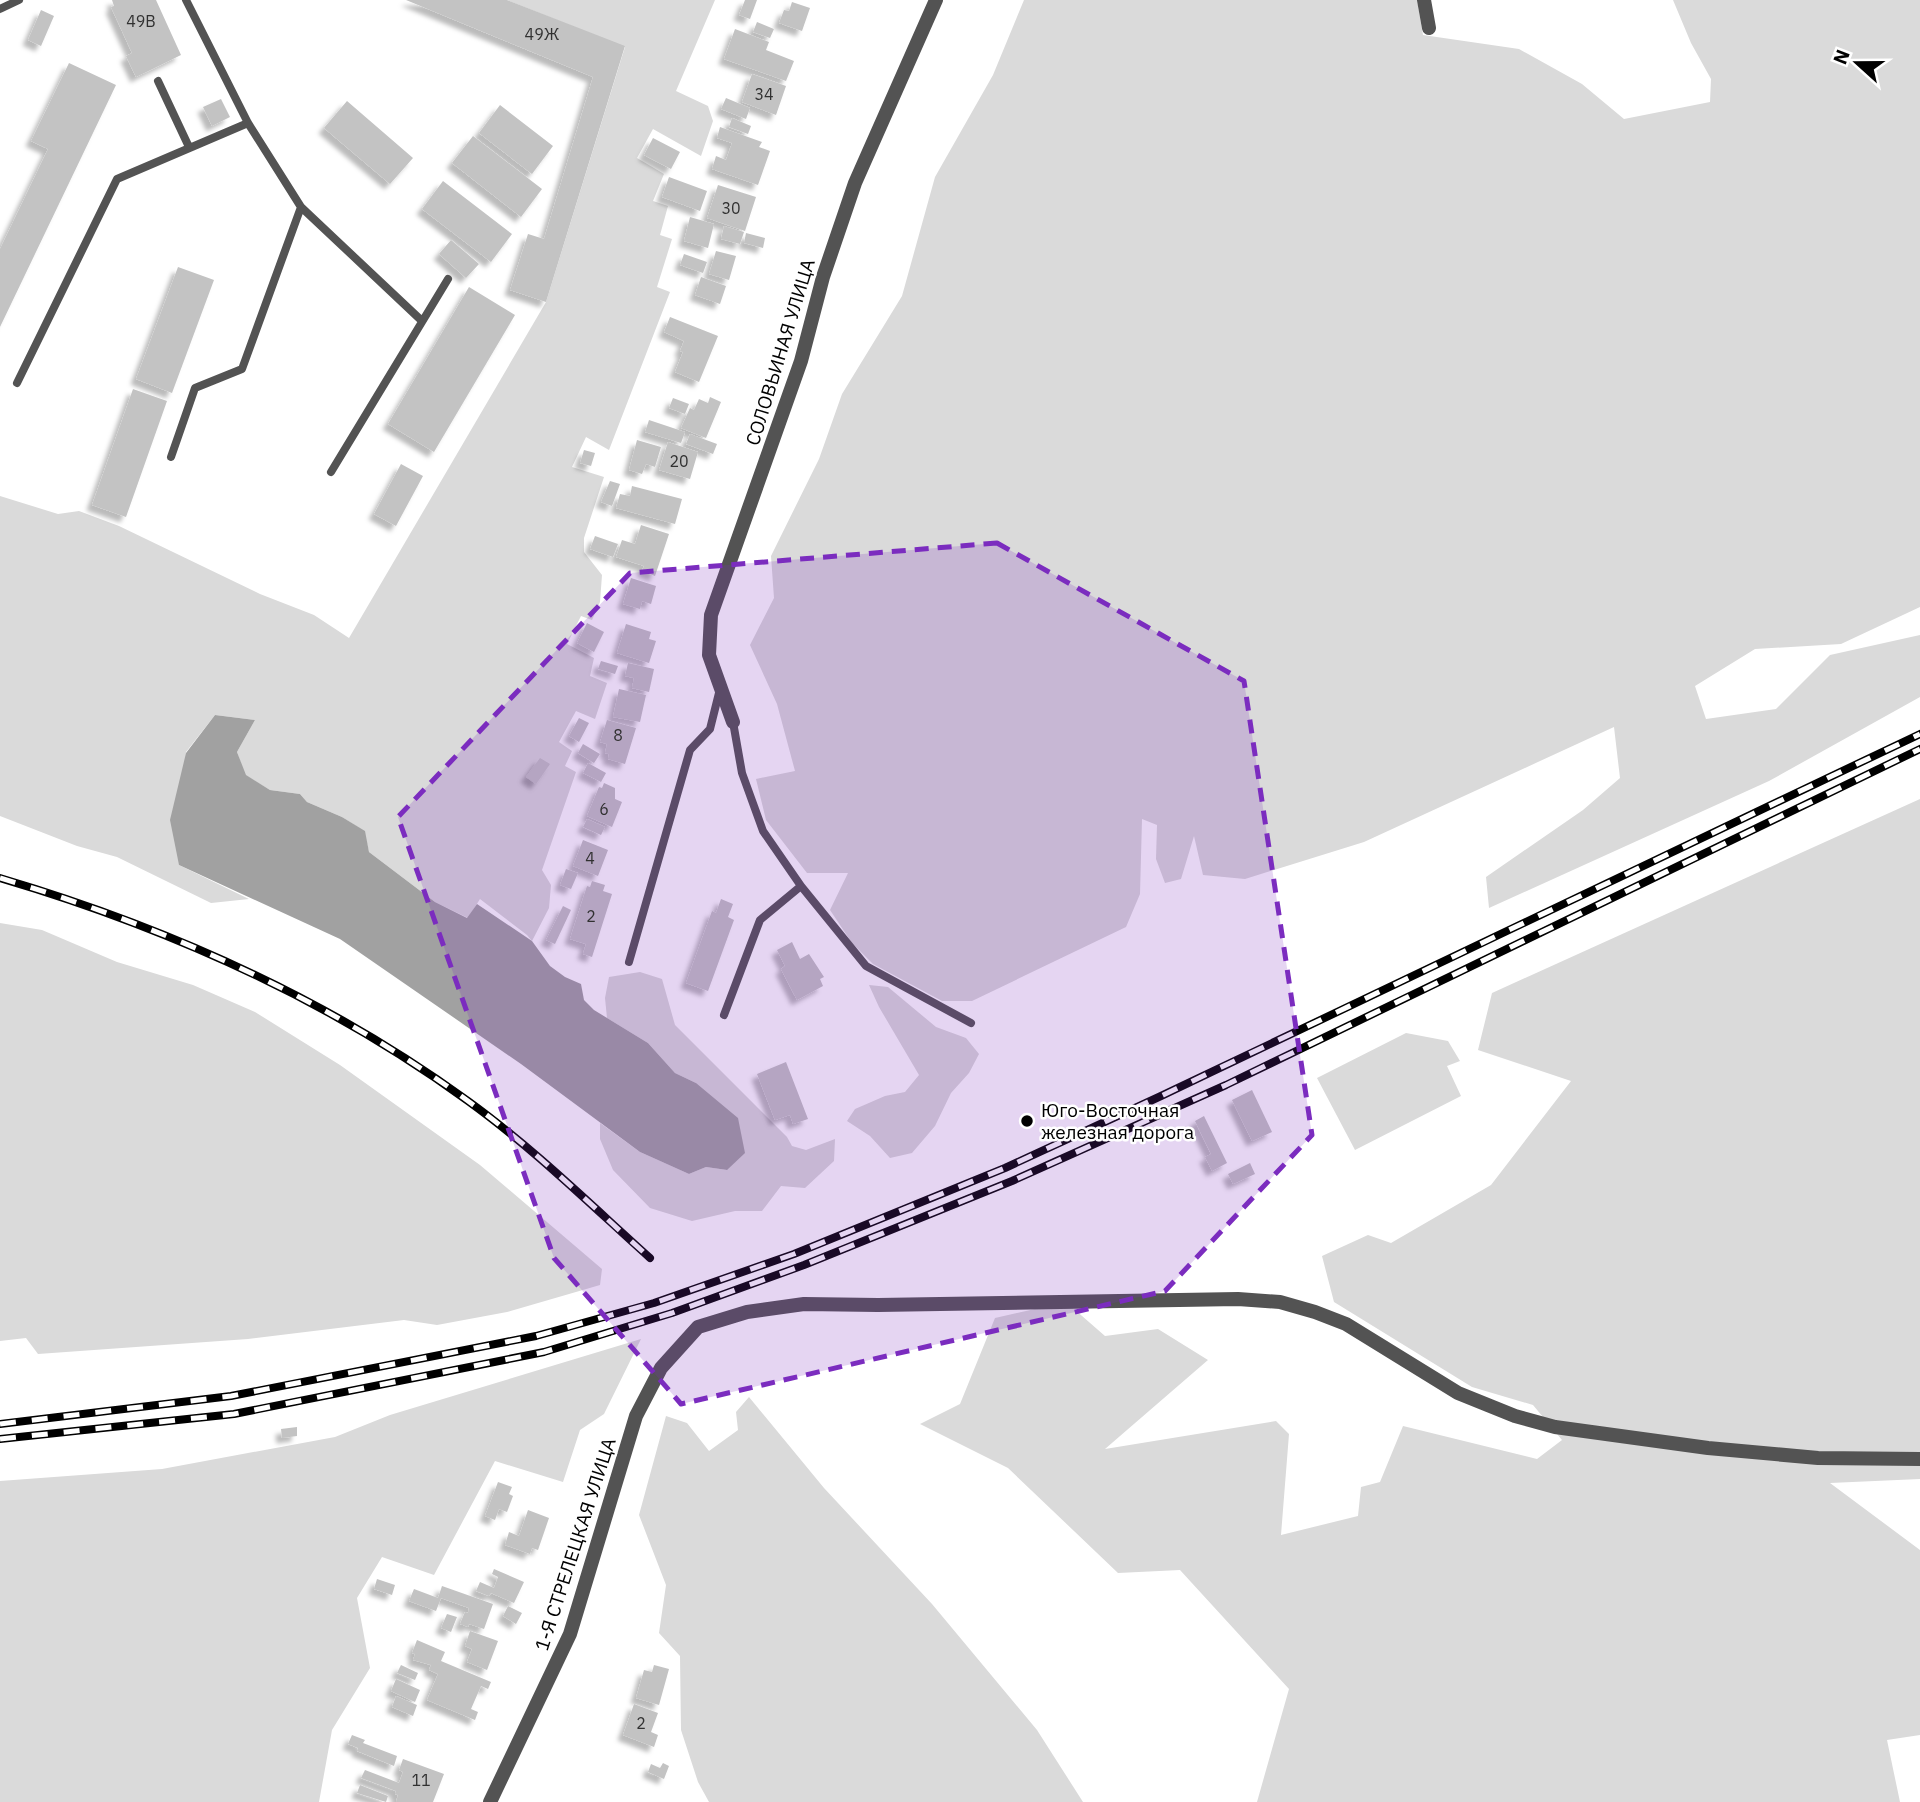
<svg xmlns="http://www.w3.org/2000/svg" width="1920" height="1802" viewBox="0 0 1920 1802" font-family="'IBM Plex Sans',sans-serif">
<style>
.green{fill:#dadada}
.water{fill:#a1a1a1}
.building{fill:#c3c3c3;filter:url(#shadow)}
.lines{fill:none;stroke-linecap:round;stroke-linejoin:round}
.service{stroke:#535353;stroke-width:8}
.minor{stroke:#535353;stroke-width:14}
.rail-casing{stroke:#000;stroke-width:8}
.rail{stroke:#fff;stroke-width:5;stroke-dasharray:16;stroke-linecap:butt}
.marked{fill:#7b2cbf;fill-opacity:0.2;stroke:#7b2cbf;stroke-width:5;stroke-dasharray:14 9;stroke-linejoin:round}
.poi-dot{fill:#000;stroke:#fff;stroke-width:2.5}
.labels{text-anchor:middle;stroke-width:5;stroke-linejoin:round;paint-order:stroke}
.number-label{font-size:16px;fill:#313131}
.street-label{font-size:19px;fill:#000;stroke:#fff}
.poi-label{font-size:19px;fill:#000;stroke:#fff;text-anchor:start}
</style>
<defs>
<filter id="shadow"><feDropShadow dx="-5.5" dy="5.5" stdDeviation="2" flood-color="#0004"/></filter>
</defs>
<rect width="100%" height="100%" fill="#fff"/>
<path class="green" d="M507 0H715L676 91 708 106 713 121 701 156 653 129 637 158 664 174 653 201 668 206 660 235 672 239 657 287 670 292 609 450 586 437 572 467 604 477 584 538V552L602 575 600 602 592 620 581 616 567 644 594 658 590 676 607 683 595 719 576 711 559 742 572 751 565 766 576 772 542 870 551 885 549 908 532 941 527 935 480 899 468 918 435 902 369 852 364 831 342 817 307 802 300 794 270 790 245 775 237 752 255 720 215 715 186 752 179 865 249 899 211 903 117 857 77 846 0 816V496L58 514 79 511 119 526 260 594 314 615 349 638 546 302 625 47Z
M1024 0H1417L1423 35 1519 49 1582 84 1624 119 1710 102 1711 79 1691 43 1673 0H1920V607L1841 644 1755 649 1695 686 1706 719 1776 709 1830 655 1920 635V697L1769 781 1489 908 1486 877 1583 810 1620 778 1614 727 1364 842 1245 879 1203 875 1194 836 1181 879 1165 883 1156 859 1157 825 1142 819 1140 894 1126 927 972 1001H942L873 964 852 943 830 910 848 873H807L766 820 756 779 795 771 777 704 750 645 774 598 771 556 819 459 842 394 902 296 935 177 993 75Z
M1920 799V1479L1830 1483 1920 1550V1735L1887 1740 1900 1802H1257L1289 1689 1180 1570 1118 1573 1008 1468 920 1424 960 1404 995 1318 1066 1302 1105 1336 1158 1329 1208 1360 1105 1449 1276 1421 1289 1434 1281 1535 1358 1516 1361 1487 1380 1482 1403 1426 1537 1459 1562 1440 1533 1405 1472 1387 1334 1302 1322 1256 1368 1235 1391 1243 1491 1185 1571 1081 1478 1050 1492 993Z
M0 923 42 930 117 962 193 985 255 1012 340 1065 480 1165 602 1269 600 1285 507 1312 437 1325 404 1320 248 1339 38 1354 26 1338 0 1341Z
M640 972 662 979 675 1025 787 1137 792 1146 806 1150 835 1139 834 1161 805 1188 781 1186 762 1211H735L692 1221 650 1208 613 1170 600 1139V1123L640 1152 689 1174 706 1167 727 1170 696 1083 675 1073 648 1043 607 1018 605 998 609 977Z
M869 985 888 987 936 1027 966 1038 979 1054 969 1073 951 1093 935 1126 912 1153 890 1158 870 1136 847 1121 855 1109 885 1096 905 1092 919 1075 879 1007Z
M1406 1033 1448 1041 1460 1061 1447 1066 1461 1096 1355 1150 1317 1078Z
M641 1339 604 1414 580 1430 563 1482 495 1461 434 1575 382 1557 357 1598 370 1668 332 1730 319 1802H0V1481L162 1469 335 1437 390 1415Z
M749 1397 824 1488 932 1604 1037 1730 1083 1802H709L698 1782 681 1730 680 1656 659 1633 666 1585 639 1515 666 1416 687 1423 709 1451 738 1430 736 1412Z"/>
<path class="water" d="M215 715 255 720 237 752 246 775 270 790 300 794 307 802 342 817 365 831 369 852 435 902 467 918 477 904 532 941 550 966 565 977 581 984 584 1000 594 1010 648 1043 675 1073 696 1083 738 1118 745 1153 727 1170 706 1167 689 1174 640 1152 521 1064 340 939 179 865 170 820 186 753Z"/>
<path class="building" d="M112 0H156L181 55 136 77 126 56 132 53 111 7 114 6Z
M406 0H507L625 46 546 302 510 290 528 234 544 239 593 77Z
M745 0H757L750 19 739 15Z
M792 2 810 8 802 31 779 23 784 10 789 11Z
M41 10 54 16 41 46 28 40Z
M757 22 774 29 770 38 753 32Z
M735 29 769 42 766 50 794 61 786 81 724 59Z
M69 63 116 85 0 327V249L48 149 31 141Z
M752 74 786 86 776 115 742 102Z
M726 98 750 108 746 119 721 109Z
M221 99 230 117 212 126 203 107Z
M347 101 413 158 390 184 324 128Z
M500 105 553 146 532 174 479 133Z
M732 118 751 126 748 134 729 127Z
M720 127 762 142 759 147 770 151 758 185 712 169 716 156 726 160 732 143 717 138Z
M473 136 542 189 521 217 452 163Z
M653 138 680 152 671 169 644 155Z
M669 177 707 191 700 211 662 197Z
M443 181 512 234 491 262 422 209Z
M718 185 756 197 745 231 707 218Z
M690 217 714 224 708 248 684 241Z
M724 226 744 232 740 244 721 239Z
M746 233 765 238 763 248 744 243Z
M451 240 479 264 466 278 439 254Z
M716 251 736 256 729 280 709 274Z
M684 254 707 262 703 273 680 265Z
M178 267 214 280 172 393 136 379Z
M701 277 726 286 720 304 695 295Z
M469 287 515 315 434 452 388 424Z
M670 317 718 336 699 382 675 372 683 352 680 351 684 341 664 332Z
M133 389 167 401 126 517 92 505Z
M710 397 721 402 706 438 681 428 690 408 694 410 699 399 708 403Z
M673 398 689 404 685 414 669 408Z
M649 420 685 432 681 443 645 432Z
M690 434 717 444 713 454 686 444Z
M637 440 661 447 655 467 646 464 642 474 629 470Z
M668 442 698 452 690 479 659 470Z
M584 450 595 453 591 466 580 463Z
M401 464 423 476 396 526 374 514Z
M610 481 620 484 612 506 601 502Z
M632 486 682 499 675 524 616 508 620 494 630 496Z
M641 525 669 534 655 576 642 571 644 566 616 557 622 540 635 544Z
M595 536 618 544 613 557 590 549Z
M631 578 656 586 651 604 642 601 640 609 623 604Z
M587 623 604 632 594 652 577 643Z
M626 624 651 632 649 639 656 641 649 663 617 653Z
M601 661 618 666 615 674 598 669Z
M628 663 654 669 649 692 632 688 634 678 625 676Z
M619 689 646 695 640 722 613 717Z
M579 718 589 723 579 742 569 736Z
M607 720 636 728 625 764 608 759 609 754 605 753 607 744 600 742Z
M583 744 600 754 594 763 578 753Z
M540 758 550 764 536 784 526 777Z
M588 763 606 773 601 782 583 773Z
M604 783 615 788V799L622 802 612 827 587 816 599 787 602 788Z
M587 819 605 827 601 835 583 827Z
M583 840 608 850 598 876 573 866Z
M566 869 578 873 571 889 560 885Z
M592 881 605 885 603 891 612 894 592 957 583 954 586 944 570 939 587 886 590 887Z
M721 899 733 904 728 917 734 920 708 991 686 983 712 911 716 913Z
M563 906 571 910 555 944 546 940Z
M792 942 800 959 809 954 824 977 820 979 823 986 797 1000 781 969 785 966 777 950Z
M786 1062 808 1119 793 1124 790 1115 775 1120 757 1074Z
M1252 1090 1272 1132 1252 1141 1232 1100Z
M1204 1116 1227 1163 1212 1171 1205 1157 1211 1154 1195 1121Z
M1250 1163 1255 1174 1233 1184 1228 1174Z
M297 1427V1436L282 1438 281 1429Z
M498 1482 512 1487 509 1494 513 1496 507 1512 499 1509 495 1520 485 1516Z
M528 1510 549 1518 538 1550 532 1548 530 1554 505 1545 509 1532 519 1536Z
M494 1569 524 1582 514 1603 491 1593 489 1596 476 1591 480 1582 494 1588 498 1577 492 1574Z
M377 1579 395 1585 392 1595 374 1589Z
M442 1586 493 1604 484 1629 469 1624 468 1627 460 1624 465 1612 468 1613 469 1608 441 1598 436 1611 409 1601 414 1589 438 1598Z
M508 1606 522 1613 516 1624 503 1616Z
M447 1614 457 1617 451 1632 441 1628Z
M470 1631 498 1641 487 1670 467 1662 472 1649 465 1646Z
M417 1640 445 1652 441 1661 491 1682 488 1689 481 1686 471 1709 478 1712 475 1720 427 1700 438 1674 429 1670 431 1665 413 1660 415 1654 412 1653Z
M401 1665 418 1673 415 1680 397 1673Z
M654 1665 669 1669 659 1705 636 1698 644 1670 652 1672Z
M396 1679 420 1690 415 1702 391 1691Z
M396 1696 417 1705 413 1716 392 1707Z
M634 1704 658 1713 651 1732 658 1735 654 1747 623 1735Z
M352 1735 365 1740 363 1743 397 1756 394 1766 357 1751 358 1748 348 1744Z
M403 1759 444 1774 433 1802H396L398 1795 395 1794 396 1791 361 1778 365 1770 399 1783 403 1772 399 1770Z
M663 1763 669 1766 664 1779 648 1772 651 1764 660 1768Z
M360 1785 388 1796 386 1802 357 1793Z"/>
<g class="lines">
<path class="service" d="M186 0 248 123 301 207 422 321
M0 9 19 0
M158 81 189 147
M17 383 117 179 248 123
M171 457 195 388 242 369 301 207
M331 472 448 279
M733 722 742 773 763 831 801 886 866 966 971 1023
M629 962 690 750 710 729 720 689
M724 1015 760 920 801 886"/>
<path class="minor" d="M1424 0 1429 28
M733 722 709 655 711 615 801 361 823 277 855 183 936 0
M490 1802 570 1634 636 1416 661 1368 698 1327 747 1312 804 1304 878 1305 1238 1299 1280 1302 1315 1312 1346 1324 1458 1393 1515 1416 1555 1427 1708 1448 1818 1458 1920 1459"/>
<defs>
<path id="rail" d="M0 878C166 927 328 999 468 1101 533 1148 591 1205 650 1258
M0 1424 231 1396 536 1336 654 1303 794 1254 1005 1168 1161 1096 1920 734
M0 1439 234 1414 544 1352 672 1313 804 1265 1012 1181 1226 1085 1920 749"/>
</defs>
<use href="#rail" class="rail-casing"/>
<use href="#rail" class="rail"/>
</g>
<path class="marked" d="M997 543 1244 681 1312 1135 1165 1291 681 1404 554 1258 398 817 630 573Z"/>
<circle class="poi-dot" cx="1027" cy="1121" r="7"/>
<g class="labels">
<g class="number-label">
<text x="141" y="27">49В</text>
<text x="542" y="40">49Ж</text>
<text x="764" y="100">34</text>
<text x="731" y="214">30</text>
<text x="679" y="467">20</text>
<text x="618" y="741">8</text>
<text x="604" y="815">6</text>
<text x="590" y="864">4</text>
<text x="591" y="922">2</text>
<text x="641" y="1729">2</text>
<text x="421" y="1786">11</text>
</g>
<g class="street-label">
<text transform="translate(780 352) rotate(-73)" y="7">СОЛОВЬИНАЯ УЛИЦА</text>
<text transform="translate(575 1544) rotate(-72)" y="7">1-Я СТРЕЛЕЦКАЯ УЛИЦА</text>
</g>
<g class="poi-label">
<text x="1041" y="1117">Юго-Восточная<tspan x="1041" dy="22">железная дорога</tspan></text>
</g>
</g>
<g transform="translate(1857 63) rotate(291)" stroke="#ffffff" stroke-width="5" paint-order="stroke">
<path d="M0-5L12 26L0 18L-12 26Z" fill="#000000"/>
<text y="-10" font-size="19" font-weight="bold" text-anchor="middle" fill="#000000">N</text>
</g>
</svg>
